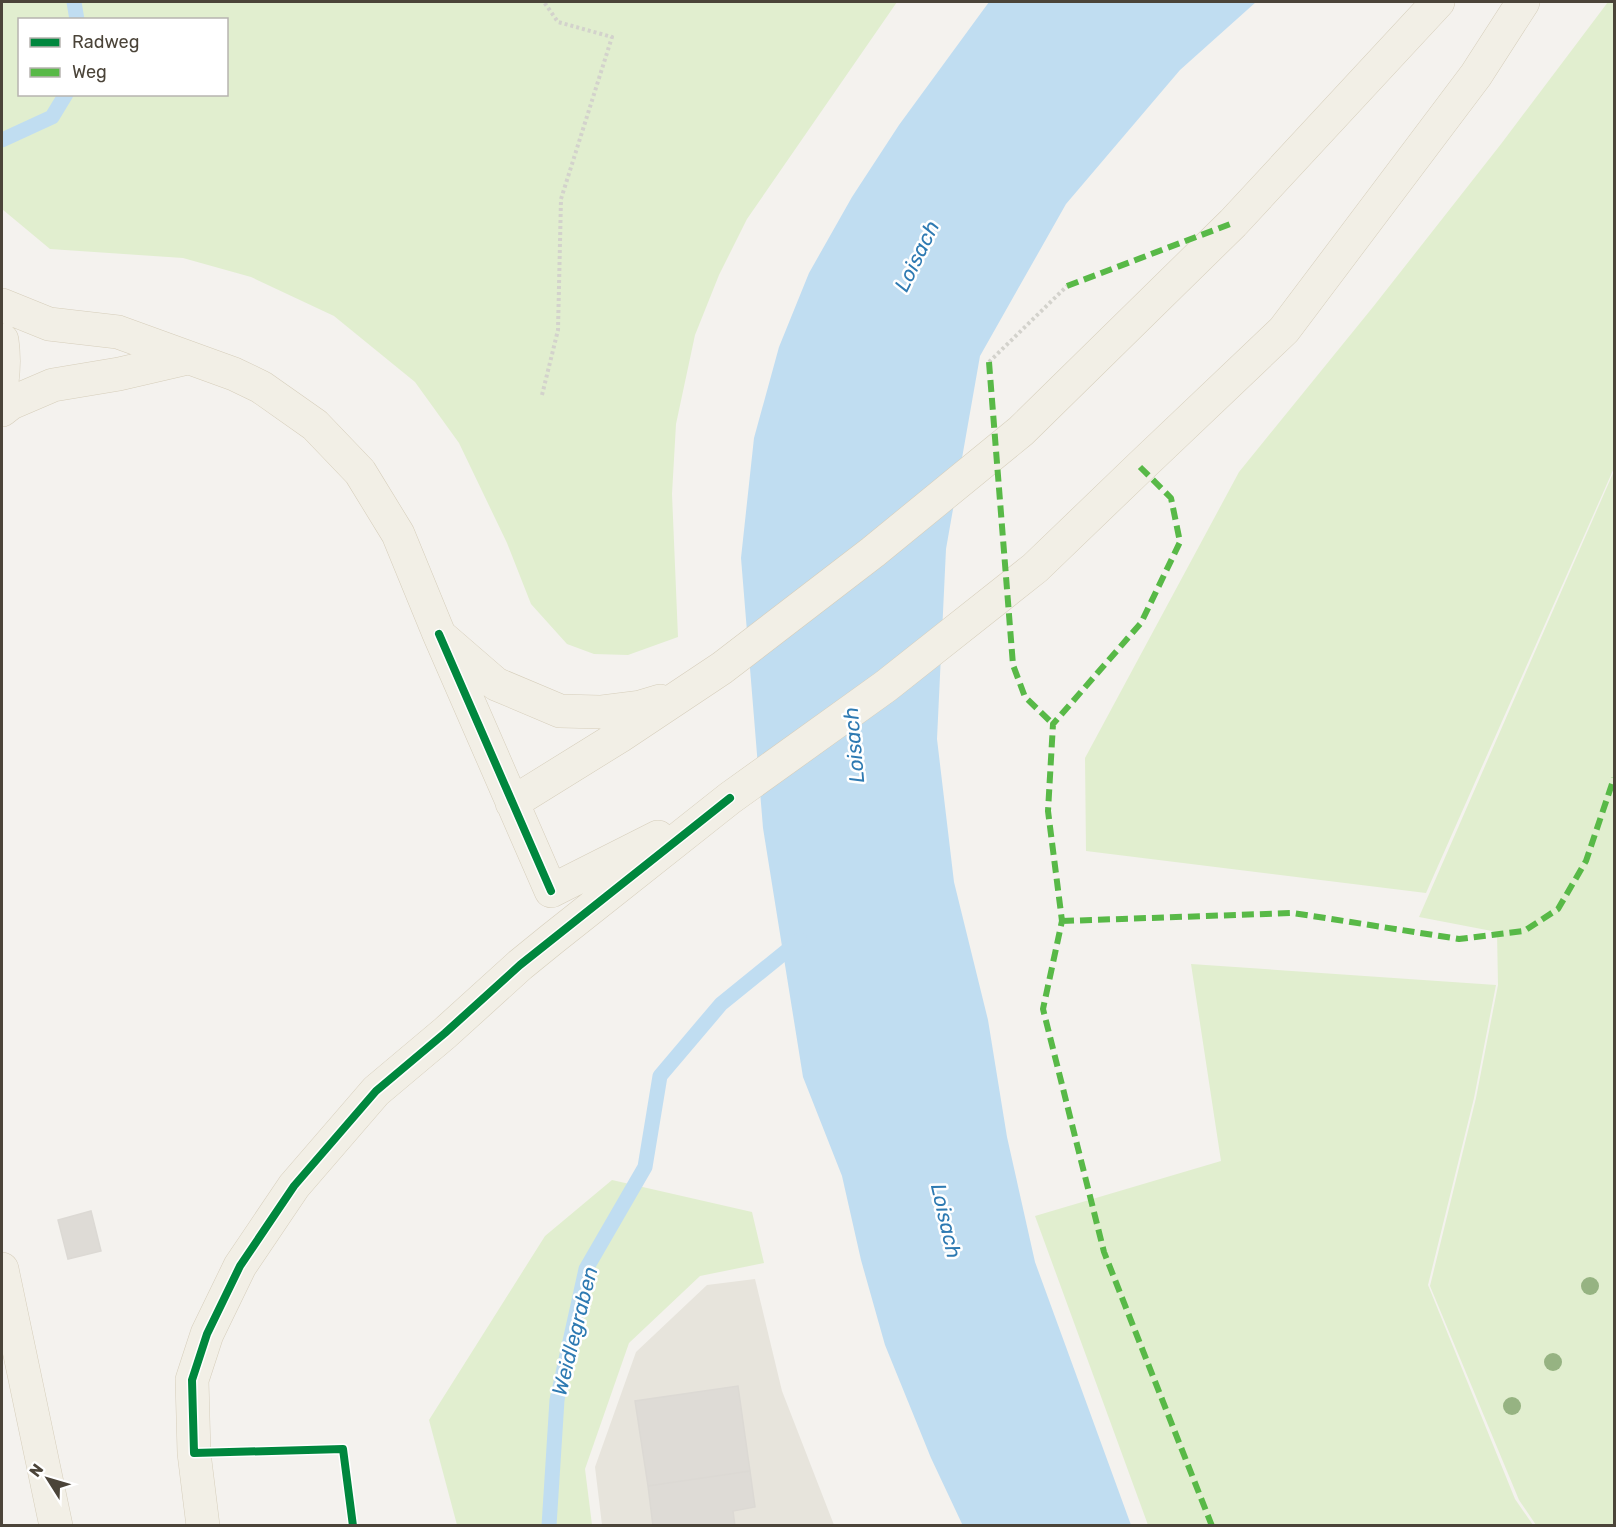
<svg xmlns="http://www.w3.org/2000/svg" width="1616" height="1527" viewBox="0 0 1616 1527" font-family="Rubik,sans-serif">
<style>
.residential{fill:#e7e4dc}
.green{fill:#e1eecf;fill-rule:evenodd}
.water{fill:#c0ddf1}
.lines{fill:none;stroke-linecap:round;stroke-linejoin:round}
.stream{stroke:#c0ddf1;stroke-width:15}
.building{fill:#dedbd6;stroke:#dcd9d4;stroke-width:1.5}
.major-casing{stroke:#d6cebb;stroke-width:34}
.path{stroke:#d3d2cc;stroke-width:4;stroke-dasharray:3 3;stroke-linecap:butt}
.major{stroke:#f2efe6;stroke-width:33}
.quiet{stroke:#58b947;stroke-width:6;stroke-dasharray:12 6;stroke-linecap:butt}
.cycleway-casing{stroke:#fff;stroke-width:11}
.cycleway{stroke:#00873e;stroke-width:8}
.tree{fill:#96b382}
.labels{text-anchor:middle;stroke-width:5;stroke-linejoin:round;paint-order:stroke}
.water-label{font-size:21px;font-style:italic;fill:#2e7ab2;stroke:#fff}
</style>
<rect width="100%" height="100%" fill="#f4f2ee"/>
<path class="residential" d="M755 1279 782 1391 834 1525H602L595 1467 636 1352 707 1285Z"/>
<path class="green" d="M2 2H897L747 219 719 275 695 335 676 424 672 494 678 637 628 655 594 654 567 644 531 604 507 543 459 443 415 382 334 316 251 277 183 258 50 249 2 209ZM20 20H226V94H20Z
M1608 2H1614V468L1426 893 1086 851 1085 758 1239 472 1373 307 1501 144Z
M1614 471V1525H1536L1519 1500 1430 1286 1476 1098 1498 985 1497 932 1419 917Z
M1191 964 1496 985 1474 1098 1428 1285 1515 1499 1533 1525H1148L1035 1216 1221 1161Z
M612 1180 752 1212 764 1263 700 1276 629 1343 585 1469 592 1525H457L429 1420 545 1236Z"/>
<path class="water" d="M989 2H1256L1180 70 1066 204 980 356 946 549 937 739 954 882 988 1020 1007 1137 1035 1262 1131 1525 963 1526 931 1458 885 1345 861 1260 842 1176 803 1077 763 828 741 558 754 438 779 347 809 273 852 197 899 125Z"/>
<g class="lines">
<path class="stream" d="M74 2 77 20
M2 140 52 117 66 94
M549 1526 557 1400 586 1269 645 1167 660 1076 721 1004 800 940"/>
</g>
<path class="building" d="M91 1211 101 1251 68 1259 58 1220Z
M738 1386 750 1471 648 1486 635 1401Z
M750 1471 755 1507 733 1511 735 1526H653L648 1486Z"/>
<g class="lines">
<defs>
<path id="major" d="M2 305 49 324 118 332 234 374 261 387 315 425 360 472 398 534 439 634 551 891 658 837
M2 340C4 354 4 368 2 382
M2 410 11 403 53 385 119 374 188 358
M444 639 496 684 560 711 600 712 640 707 660 701
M512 803 620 736 722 668 873 552 1021 431 1233 223 1438 2
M2 1269 56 1526
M203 1526 194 1453 192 1380 207 1334 240 1266 294 1186 376 1091 445 1033 520 965 552 939 730 798 886 686 1035 568 1140 467 1284 330 1476 75 1523 2"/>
</defs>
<use href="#major" class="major-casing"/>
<path class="path" d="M989 362 1067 286
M542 395 558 330 561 199 612 37 558 22 544 2"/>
<use href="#major" class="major"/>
<path class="quiet" d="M1067 286 1233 223
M989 362 1013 665 1025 697 1053 724
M1140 467 1171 498 1180 542 1141 623 1053 724 1048 811 1062 921 1043 1009 1104 1252 1212 1526
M1062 921 1293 913 1459 939 1524 931 1558 909 1586 861 1614 778"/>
<defs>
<path id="cycleway" d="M439 634 551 891
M353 1526 343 1449 194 1453 192 1380 207 1334 240 1266 294 1186 376 1091 445 1033 520 965 730 798"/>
</defs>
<use href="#cycleway" class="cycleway-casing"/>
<use href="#cycleway" class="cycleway"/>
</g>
<g class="tree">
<circle cx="1590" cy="1286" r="9"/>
<circle cx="1553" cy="1362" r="9"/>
<circle cx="1512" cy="1406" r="9"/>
</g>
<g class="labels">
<g class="water-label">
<text transform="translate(917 256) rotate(-64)" y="7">Loisach</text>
<text transform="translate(854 745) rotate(-95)" y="7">Loisach</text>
<text transform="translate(946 1221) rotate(77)" y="7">Loisach</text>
<text transform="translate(575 1331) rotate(-76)" y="7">Weidlegraben</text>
</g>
</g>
<rect width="1616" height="1527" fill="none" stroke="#4b4439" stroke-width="6"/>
<rect x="18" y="18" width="210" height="78" fill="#ffffff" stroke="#b7b4b0" stroke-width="1.5"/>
<rect x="30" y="38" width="30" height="9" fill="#00873e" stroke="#b7b4b0" stroke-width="1.5"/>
<text x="72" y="48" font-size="18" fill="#4b4439">Radweg</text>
<rect x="30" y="68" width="30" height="9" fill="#58b947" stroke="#b7b4b0" stroke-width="1.5"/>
<text x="72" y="78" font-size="18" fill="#4b4439">Weg</text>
<g transform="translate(48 1479) rotate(307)" stroke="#ffffff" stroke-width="4.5" paint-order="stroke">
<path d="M0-4.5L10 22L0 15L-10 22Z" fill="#4b4439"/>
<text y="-9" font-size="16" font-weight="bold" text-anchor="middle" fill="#4b4439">N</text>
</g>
</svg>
